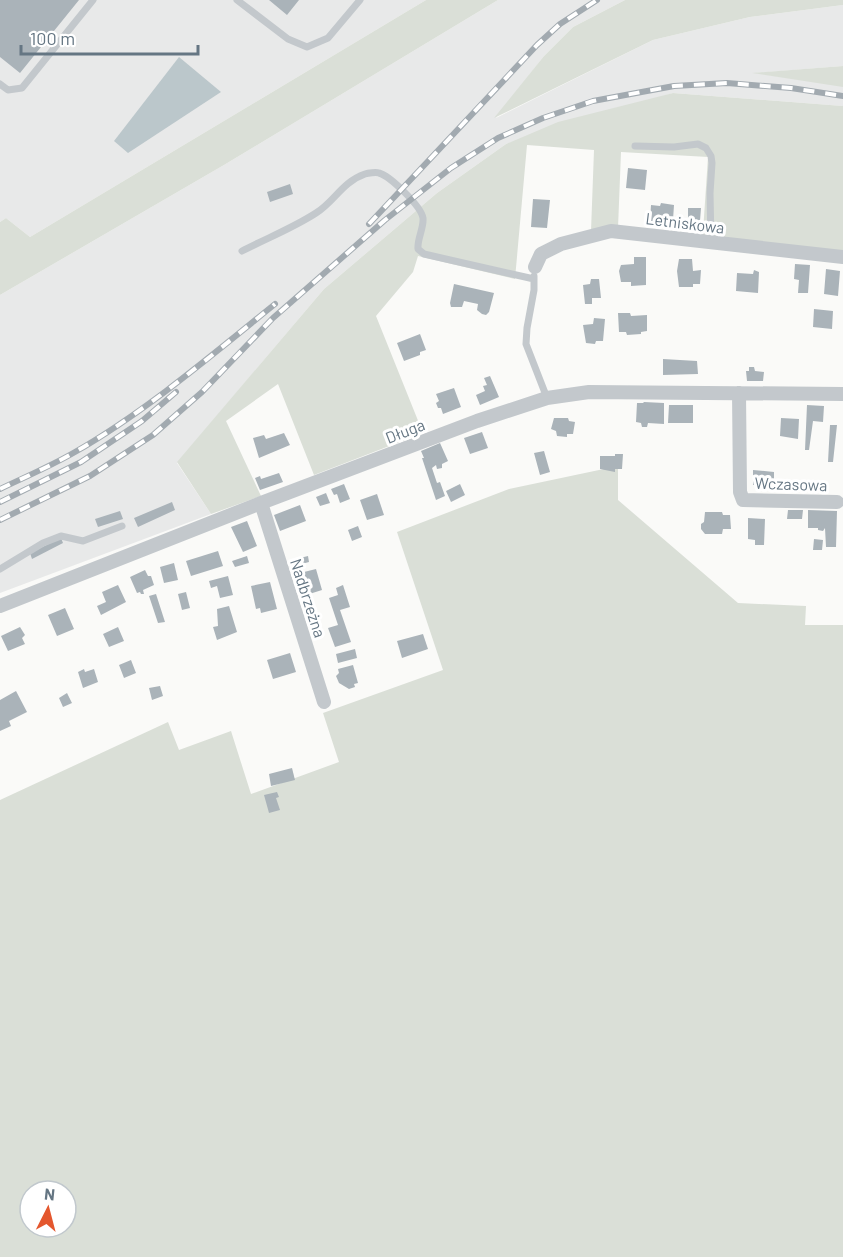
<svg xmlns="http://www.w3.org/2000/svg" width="843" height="1257" viewBox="0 0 843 1257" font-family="Barlow,sans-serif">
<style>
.built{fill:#e8e9e9}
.green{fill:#dadfd7;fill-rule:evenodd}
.water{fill:#bbc7cb}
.building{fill:#aab3b9}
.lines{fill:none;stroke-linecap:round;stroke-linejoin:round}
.lane{stroke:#c3c8cc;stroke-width:7}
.street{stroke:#c3c8cc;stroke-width:14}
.rail-casing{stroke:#a2aab0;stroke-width:6}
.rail{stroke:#fff;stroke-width:4;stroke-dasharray:11;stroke-linecap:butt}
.labels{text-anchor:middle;stroke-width:6;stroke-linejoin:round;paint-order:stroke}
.street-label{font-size:16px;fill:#657683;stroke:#fff}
</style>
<rect width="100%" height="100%" fill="#fafaf8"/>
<path class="built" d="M0 0H426L30 237 6 218 0 222Z
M498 0H625L573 27 544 56 496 118 653 40 750 17 843 5V66L756 73 843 86V106L673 93 506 144 437 193 324 289 177 463 211 514 0 593V295L224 165Z"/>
<path class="green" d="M426 0H498L224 165 0 295V222L6 218 30 237Z
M625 0H843V5L750 17 653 40 494 118 544 56 573 27Z
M843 66V87L752 73Z
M673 93 843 106V261L702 247 708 157 621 152 618 228 591 231 594 150 527 145 515 279 418 256 413 272 376 316 423 433 314 475 278 384 226 421 261 496 211 514 177 462 324 289 437 193 506 144 558 122Z
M618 466V500L738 603 806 606 805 625H843V1257H0V800L168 722 179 750 231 731 251 794 339 762 323 713 443 670 397 532 509 489ZM30 1191H66V1227H30Z"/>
<path class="water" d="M179 57 221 92 128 153 114 141Z"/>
<path class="building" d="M0 0H79L20 73 0 57Z
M269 0H299L287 15Z
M628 168 647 170 645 190 626 188Z
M290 184 293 194 270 202 267 192Z
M533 199 550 200 547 228 531 227Z
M661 203 674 205 673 220 664 219 663 223 650 221 651 205 660 206Z
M688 208H701L700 221 688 220Z
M634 257H646V285L631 286V282H621L619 271 621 265 634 264Z
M679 259H692L693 271 701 270 700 284H693V287H679L677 271Z
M795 264 810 265 808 293H798L799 280 794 279Z
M826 269 840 271 838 296 824 294Z
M754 270 759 272 758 293 736 291 737 273 753 274Z
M591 279H599L601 298H592V304H585L583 285 590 284Z
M454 284 494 293 489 312 486 315 482 314 477 310 478 304 464 301 462 307H451L450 303Z
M814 309 833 311 832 329 813 327Z
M618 313H630L631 316 647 315V331L641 332V334L627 335 626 332H619Z
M594 318 605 319 603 341H596L595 344 586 343 583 325 593 324Z
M420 334 426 350 420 352V355L404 361 397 343Z
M663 359 697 361 698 374 663 375Z
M749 367H754L755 371 764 372 763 381H747L746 371H749Z
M490 376 499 397 480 405 476 395 485 391 483 386 487 385 484 378Z
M454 388 461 407 443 414 441 408H438L436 403 439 401 436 394Z
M644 402 664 403V424L648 423 647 427H642L641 423 636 422 637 403H643Z
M669 405H693V423H668Z
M807 405 824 406 823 422 813 421 809 450H805Z
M554 418H568L569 421 575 422 573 434H567V437L557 436 556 431 551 429Z
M781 418 799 419 798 439 780 436Z
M830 425H837L833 462H828Z
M482 432 488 448 470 454 464 438Z
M284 433 290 445 259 458 253 438 264 435 266 439Z
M440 443 448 461 442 464V468L437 469 436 465 432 468 437 483 440 482 445 496 436 500 422 458H424L421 451Z
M544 451 550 472 540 475 534 453Z
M615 454H623L622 469H615V472L600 469V456H615Z
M753 470 774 472V484L753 485Z
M279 473 283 482 260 490 255 478 260 476 261 479Z
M344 484 350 499 340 503 337 494 334 495 331 489Z
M460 484 465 495 451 502 446 491Z
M326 493 330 503 320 506 316 497Z
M377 494 384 515 367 520 360 500Z
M172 502 175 510 138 527 134 518Z
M300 505 306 521 280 531 274 515Z
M788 510H803L802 519H787Z
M808 510 837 511 836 547H826L825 528 823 531 818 530V528H808Z
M120 511 123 519 98 527 95 519Z
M705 512H722L723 515H730L731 529H723L722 534H705L701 529V524L704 522Z
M748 518 765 519 764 545H755V540L748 539Z
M247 521 257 546 243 552 231 527Z
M358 526 362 537 352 541 348 530Z
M61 538 63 543 32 559 30 553Z
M814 539 823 540 822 550H813Z
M218 551 223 566 191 576 186 561Z
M247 556 249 563 235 567 232 561Z
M308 556 309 562 294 566 292 560Z
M174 563 178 580 164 583 160 567Z
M303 568 304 572 316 569 322 590 303 596 295 571Z
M145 570 148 576H151L154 585 143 590 144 594H141L140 592 137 593 130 577Z
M228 576 233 595 220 598 217 586 211 588 209 581Z
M270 582 277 609 261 613 260 608 256 609 251 586Z
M118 585 126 602 101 615 97 606 106 602 102 592Z
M343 585 350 607 340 610 351 642 335 647 328 628 338 625 329 598 338 595 336 588Z
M186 592 190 608 182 610 178 594Z
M156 594 165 622 158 623 149 596Z
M229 606 237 632 217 640 213 627 218 626 217 609Z
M65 608 74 629 57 636 48 615Z
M20 627 25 635 22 638 25 644 8 651 1 636Z
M118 627 124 641 109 647 103 634Z
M423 634 428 649 402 658 397 641Z
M355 649 357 658 338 663 336 654Z
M290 653 296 672 273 679 267 660Z
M131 660 136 673 124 678 119 665Z
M353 665 358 683 354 684 355 687 349 689 339 683 336 676 339 673 338 669Z
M84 669 85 672 94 669 98 682 83 688 78 672Z
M160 686 163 696 152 700 149 688Z
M16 691 27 712 9 721 11 726 0 731V700Z
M67 693 72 703 63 707 59 698Z
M292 768 295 780 271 786 269 774Z
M277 792 279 797 276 798 280 810 269 813 264 795Z"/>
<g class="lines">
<path class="lane" d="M237 0 288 39 307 47 328 38 360 0
M0 84 8 90 22 88 93 0
M635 146 674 147 698 144 706 148 711 156 712 163 710 193 711 243
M242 251C267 238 293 228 316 213 335 201 342 182 365 174 368 173 376 172 379 173 390 176 421 206 423 218 424 228 417 239 418 249L424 254 534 279
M534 276V290L527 328 526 344 547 398
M0 569 43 543 61 536 83 541 122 526"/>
<path class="street" d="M535 267 541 254 561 244 611 231 843 257
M739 393 740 492 743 500 837 502
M261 503 324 702
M0 606 261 503 477 421 547 398 589 392 843 394"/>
<defs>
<path id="rail" d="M369 224 537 45 560 24 597 0
M0 489C25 477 51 466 75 452 145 412 212 355 275 304
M0 502 81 462 142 421 176 392
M0 520 90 476 153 435 202 392 273 318 385 220 451 168 498 138 543 118 593 101 674 86 727 83 791 88 843 96"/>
</defs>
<use href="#rail" class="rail-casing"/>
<use href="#rail" class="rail"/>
</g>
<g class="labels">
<g class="street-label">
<text transform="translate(685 223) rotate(7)" y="6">Letniskowa</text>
<text transform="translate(405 431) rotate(-21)" y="6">Długa</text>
<text transform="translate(791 484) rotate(2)" y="6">Wczasowa</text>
<text transform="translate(308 598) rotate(72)" y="6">Nadbrzeżna</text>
</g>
</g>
<g transform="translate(48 1209) rotate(6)"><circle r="28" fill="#ffffff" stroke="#c1c8cd" stroke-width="1.5"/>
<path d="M0-4.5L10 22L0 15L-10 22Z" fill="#e4572e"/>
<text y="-9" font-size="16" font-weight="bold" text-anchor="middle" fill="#657683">N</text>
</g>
<path d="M21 45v9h177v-9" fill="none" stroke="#657683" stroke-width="3"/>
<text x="30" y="45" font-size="18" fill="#657683" stroke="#ffffff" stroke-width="4.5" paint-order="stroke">100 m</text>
</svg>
